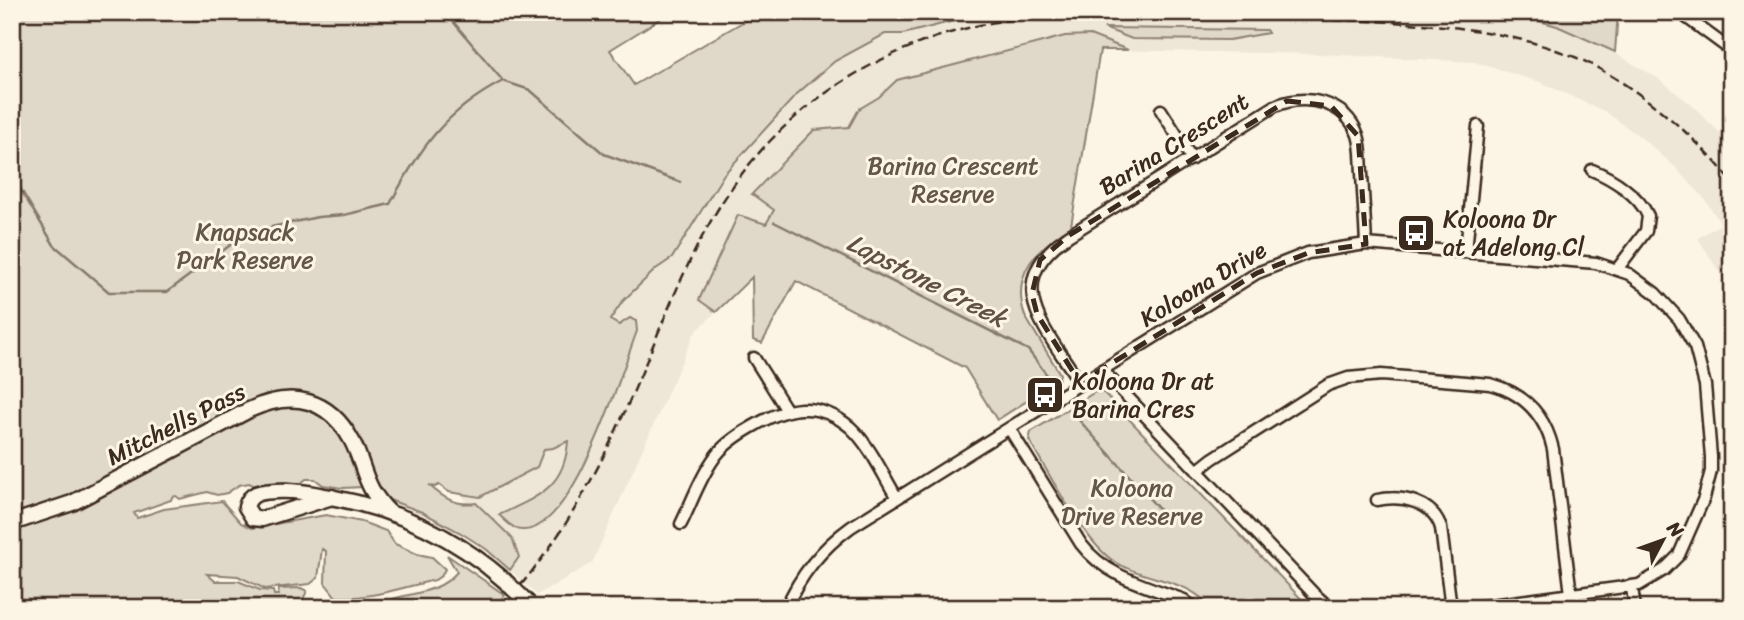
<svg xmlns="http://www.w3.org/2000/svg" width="1744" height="620" viewBox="0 0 1744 620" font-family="Sriracha,sans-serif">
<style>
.built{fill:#eee6d6}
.green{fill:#e0d8c8;stroke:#8e8173;stroke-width:2}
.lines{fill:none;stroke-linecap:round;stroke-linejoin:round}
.stream{stroke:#85796b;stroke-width:2.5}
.street-casing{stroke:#3b2a1e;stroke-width:15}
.secondary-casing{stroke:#3b2a1e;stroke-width:19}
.street{stroke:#fcf5e5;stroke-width:10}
.secondary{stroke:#fcf5e5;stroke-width:14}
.rail{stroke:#3b2a1e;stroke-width:2.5;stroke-dasharray:10 5;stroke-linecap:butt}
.secondary-bridge-casing{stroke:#3b2a1e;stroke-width:19;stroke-linecap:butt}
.secondary-bridge{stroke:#fcf5e5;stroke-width:14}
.marked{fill:none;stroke:#3b2a1e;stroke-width:5;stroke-dasharray:14 9;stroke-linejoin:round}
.labels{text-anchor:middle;stroke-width:6;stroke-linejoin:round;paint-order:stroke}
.street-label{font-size:24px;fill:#3b2a1e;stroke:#fcf5e5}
.park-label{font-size:24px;fill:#645648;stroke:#fcf5e5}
.poi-label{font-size:24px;fill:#3b2a1e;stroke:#fcf5e5;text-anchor:start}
.water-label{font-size:26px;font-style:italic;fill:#605144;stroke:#fcf5e5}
</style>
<rect width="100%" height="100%" fill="#fcf5e5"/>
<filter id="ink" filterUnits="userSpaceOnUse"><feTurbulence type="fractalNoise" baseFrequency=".0143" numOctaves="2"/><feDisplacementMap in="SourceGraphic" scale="14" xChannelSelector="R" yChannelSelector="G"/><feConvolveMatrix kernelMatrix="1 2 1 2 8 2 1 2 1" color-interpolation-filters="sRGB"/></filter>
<g filter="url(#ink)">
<path class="built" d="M929 12H1507L1557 26 1599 44 1659 79 1693 106 1732 145V292L1698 238 1721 224 1704 198 1675 167 1643 139 1606 112 1540 82 1474 62 1322 54 1100 50 978 58 934 71 794 232 694 334 592 563 537 595 510 570 518 557 471 512 460 489 662 211 822 64Z"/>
<path class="green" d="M12 12H671L610 50 634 85 760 12H989L903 34H885L835 61 798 93 724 174 672 258 656 269 623 301 610 320 619 325 630 318 636 321 637 331C622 370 573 535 521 530 512 529 505 520 499 515 537 497 565 488 568 441L553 448 544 449 537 467 480 497 449 492 439 485 435 487 429 485C443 498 456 506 476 503L512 538 519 557 510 570 486 549 461 533 422 512 384 498 358 476 363 487 342 488 323 485 315 479H306L299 485 286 482 255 486 249 483 239 485 227 493 217 495 207 492 180 499 176 496 172 497 171 500 134 513 137 518 164 509 222 501 241 523 252 528 326 515 362 522 386 531 395 544 417 554 432 557 445 569 442 575 435 580C403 587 369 600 336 597L325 583 326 551 322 549 318 578 310 584 265 589 238 576 207 574 215 581H238L260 590 273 591 274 595H278L279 589 301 588 307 591 299 608H12V528L57 503 12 513Z
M1507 12H1618L1615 52 1557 26Z
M1104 28 1266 30 1268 33 1229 40 1132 39Z
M1090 35 1128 50H1100L1071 226C1038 250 1010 271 1025 316L1060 374 1058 381 997 420 965 368 796 281 762 343 753 340 752 277 716 312 699 300 738 215 766 224 774 210 752 194 814 130 849 127 859 109 879 97 897 80 1065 36Z
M1095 392 1104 393 1310 608H1211C1188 578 1145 581 1115 562 1085 544 1049 473 1029 440L1031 432Z
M447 555 505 595 494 608H377C398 589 433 600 457 572Z"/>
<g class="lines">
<path class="stream" d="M445 12 503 81
M12 175 54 245 109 292H167L248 232 318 217 344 215 390 204C420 148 445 111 503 81L530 90 604 154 680 182
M774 222 1028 350 1053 383
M1070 410 1165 516"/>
<defs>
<path id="street" d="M1679 12 1732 51
M1161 110 1192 159
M1592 170C1612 178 1639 195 1648 216L1646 231 1618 268
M1466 251 1478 126
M754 358 786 409
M1102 370 1314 594 1330 608
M1080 383C1047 330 998 284 1068 236L1275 106C1306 93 1345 101 1358 135 1362 147 1361 160 1362 173 1363 196 1365 220 1366 244
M1009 428 1081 544C1106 577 1147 586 1184 600L1194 608
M1197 471 1212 459 1328 385 1348 378 1381 375 1490 384C1524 393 1545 415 1553 449L1571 594
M1377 500C1401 495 1433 501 1441 528L1451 608
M681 524C692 502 700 477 715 457 724 444 738 435 752 427 785 407 817 399 850 427 870 445 883 475 897 498
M1632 588 1635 608
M786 608C800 575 822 548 851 527L1257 273 1308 253 1366 244 1596 263 1629 274 1655 293 1679 319 1695 347 1705 385 1711 457V471L1704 498 1679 555 1664 570 1639 585 1468 608"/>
<path id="secondary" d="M332 497 262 519 253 518 246 507C250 491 263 492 276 491 297 490 315 494 335 498 398 510 456 538 504 580
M12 523 72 503 249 410C292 390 329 398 352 441 367 471 363 486 390 513"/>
</defs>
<use href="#street" class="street-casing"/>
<use href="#secondary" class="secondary-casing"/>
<use href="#street" class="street"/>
<use href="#secondary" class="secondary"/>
<path class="rail" d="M500 608C568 538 612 445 649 355 681 278 711 202 770 141 824 85 893 47 968 28 1013 16 1057 16 1103 16 1153 16 1204 17 1254 18 1361 22 1468 16 1570 55 1626 77 1695 134 1732 182"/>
<defs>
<path id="secondary-bridge" d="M504 580 529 604"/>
</defs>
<use href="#secondary-bridge" class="secondary-bridge-casing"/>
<use href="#secondary-bridge" class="secondary-bridge"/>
</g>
</g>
<path class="marked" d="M1287 101 1331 106 1358 136 1366 244 1308 253 1257 273 1080 383 1037 314 1032 294 1040 260 1068 236Z"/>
<defs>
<symbol id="bus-square" viewBox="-11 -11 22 22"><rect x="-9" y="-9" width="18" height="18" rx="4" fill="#3b2a1e" stroke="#fcf5e5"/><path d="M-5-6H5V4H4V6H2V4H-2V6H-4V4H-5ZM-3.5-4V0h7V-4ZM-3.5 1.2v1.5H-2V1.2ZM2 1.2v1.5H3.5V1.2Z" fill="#fff"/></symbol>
</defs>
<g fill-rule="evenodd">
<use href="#bus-square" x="1394" y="211" width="44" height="44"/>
<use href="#bus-square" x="1023" y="373" width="44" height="44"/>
</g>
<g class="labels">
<g class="street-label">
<text transform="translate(1174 144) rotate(-32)" y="8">Barina Crescent</text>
<text transform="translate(1203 284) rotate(-31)" y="8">Koloona Drive</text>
<text transform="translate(176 424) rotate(-27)" y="8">Mitchells Pass</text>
</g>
<g class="park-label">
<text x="953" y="174">Barina Crescent<tspan x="953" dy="28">Reserve</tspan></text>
<text x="245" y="240">Knapsack<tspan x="245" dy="28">Park Reserve</tspan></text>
<text x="1132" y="496">Koloona<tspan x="1132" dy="28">Drive Reserve</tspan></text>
</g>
<g class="poi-label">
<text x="1443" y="227">Koloona Dr<tspan x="1443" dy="28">at Adelong Cl</tspan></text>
<text x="1072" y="389">Koloona Dr at<tspan x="1072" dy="28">Barina Cres</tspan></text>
</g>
<g class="water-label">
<text transform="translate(927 280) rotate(27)" y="9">Lapstone Creek</text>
</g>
</g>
<rect width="1744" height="620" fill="none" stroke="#fcf5e5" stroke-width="42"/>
<rect x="21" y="21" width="1702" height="578" fill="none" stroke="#3b2a1e" stroke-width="2.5" filter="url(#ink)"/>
<g transform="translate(1663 540) rotate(49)" stroke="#fcf5e5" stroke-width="5" paint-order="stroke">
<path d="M0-5L12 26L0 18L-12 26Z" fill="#3b2a1e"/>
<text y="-10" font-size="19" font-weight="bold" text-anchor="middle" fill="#3b2a1e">N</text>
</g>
</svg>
